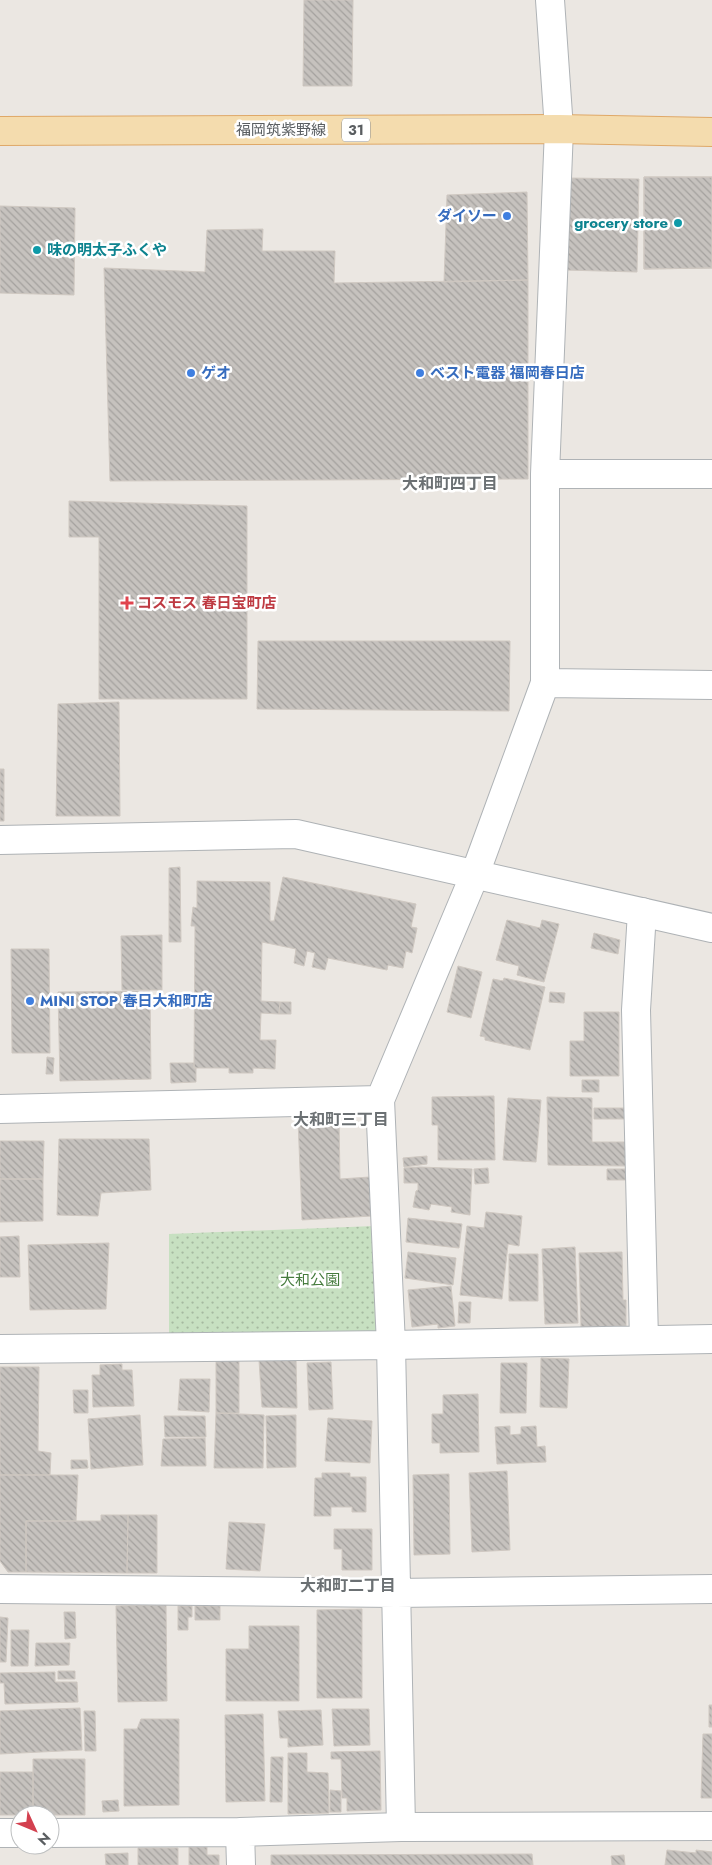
<svg xmlns="http://www.w3.org/2000/svg" width="712" height="1865" viewBox="0 0 712 1865" font-family="Jost,'Noto Sans JP',sans-serif">
<style>
.park{fill:url(#park-dots)}
.building{fill:url(#building-back-hatch);stroke:#cfc8c1}
.lines{fill:none;stroke-linecap:round;stroke-linejoin:round}
.street-casing{stroke:#afb3b6;stroke-width:30}
.secondary-casing{stroke:#aeb2b5;stroke-width:30}
.primary-casing{stroke:#dfa867;stroke-width:30}
.street{stroke:#fff;stroke-width:28}
.secondary{stroke:#fff;stroke-width:28}
.primary{stroke:#f4dcae;stroke-width:28}
.shop-dot{fill:#3f7fe0;stroke:#fff;stroke-width:2}
.culture-dot{fill:#0f9aa8;stroke:#fff;stroke-width:2}
.health-dot{fill:#e0444e;stroke:#fff;stroke-width:2}
.labels{text-anchor:middle;stroke-width:5;stroke-linejoin:round;paint-order:stroke}
.shield{fill:#fff;stroke:#8c8e90;stroke-width:1}
.shield-label{font-size:14px;font-weight:bold;fill:#5a5e61}
.street-label{font-size:15px;fill:#5a5e61;stroke:#fff}
.shop-label{font-size:15px;font-weight:bold;fill:#366cbe;stroke:#fff;text-anchor:start}
.culture-label{font-size:15px;font-weight:bold;fill:#0d838f;stroke:#fff;text-anchor:end}
.health-label{font-size:15px;font-weight:bold;fill:#be3a42;stroke:#fff;text-anchor:start}
.park-label{font-size:15px;fill:#467c3e;stroke:#fff}
.neighbourhood-label{font-size:16px;font-weight:bold;fill:#6b7073;stroke:#fff}
</style>
<defs>
<pattern id="park-dots" width="8" height="8" patternUnits="userSpaceOnUse" patternTransform="scale(1.25)"><rect width="8" height="8" fill="#c7e0c1"/><path d="M2 2h.1M6 6h.1" fill="none" stroke="#a5b9a0" stroke-width="1.8" stroke-linecap="round"/></pattern>
<pattern id="building-back-hatch" width="6" height="6" patternUnits="userSpaceOnUse" patternTransform="scale(1.25)"><rect width="6" height="6" fill="#c6c2be"/><path d="M-1 5l2 2M0 0l6 6M5-1l2 2" fill="none" stroke="#a4a19e"/></pattern>
</defs>
<rect width="100%" height="100%" fill="#ebe7e2"/>
<path class="park" d="M374 1226 378 1332 169 1333V1234Z"/>
<path class="building" d="M304 0H353L352 86H303Z
M644 177H712V268L644 269Z
M644 177H712V268L644 269Z
M568 178 639 179 637 272 565 270Z
M527 192 528 280 444 282 447 195Z
M0 206 75 208 74 295 0 293Z
M263 229 262 251H335L334 283 528 280V479L110 481 104 268 205 272 207 230Z
M69 501 247 506V699H99V537H69Z
M258 641H510L509 711 257 709Z
M119 702 120 816H56L58 704Z
M0 769H4V821H0Z
M180 867 181 942H169V868Z
M283 877 416 904 411 927 417 928 412 953 406 951 403 968 388 965 387 970 328 958 325 970 312 967 315 953 307 951 304 966 294 963 296 949 262 942 261 1001 280 1002 279 1014 261 1013 260 1040H276L275 1069 253 1068V1073H229V1068H194L195 926H191L193 907 197 908V881L270 882V921H274Z
M507 920 540 928 542 920 559 924 544 982 517 975 519 966 496 960Z
M594 933 620 940 618 954 591 948Z
M162 935V990H122L121 936Z
M11 949H49L50 1053H12Z
M458 966 482 972 471 1018 447 1012Z
M504 978 545 987 530 1050 485 1040V1037L480 1036 493 979 503 981Z
M150 991 151 1079 60 1081 58 992Z
M550 992 565 993 564 1003 549 1002Z
M280 1002H291V1014H279Z
M584 1012H619V1076H570V1041H584Z
M47 1057 54 1058 53 1074H46Z
M170 1063H194V1068H196V1082L171 1083Z
M582 1080H599V1092H582Z
M494 1096 495 1160H438V1125H432V1097Z
M547 1097 592 1098V1142H626V1166L548 1165Z
M508 1098 541 1100 536 1162 503 1160Z
M594 1108H625V1119H594Z
M298 1119 339 1120 340 1179 370 1177 372 1216 302 1220Z
M59 1139H149L151 1190 101 1193 98 1216 57 1215Z
M0 1141H44L43 1179H0Z
M427 1156V1164L404 1167 403 1158Z
M420 1167 472 1169 470 1215 451 1212 452 1207 431 1204 429 1210 413 1207 416 1191 418 1190V1183H404V1168Z
M488 1168 489 1183 475 1184 474 1169Z
M607 1169H627L626 1180H607Z
M0 1179H43V1221L0 1222Z
M486 1212 522 1216 519 1246 508 1244 502 1299 460 1295 467 1226 484 1228Z
M408 1218 462 1224 459 1248 406 1242Z
M19 1236 20 1277H0V1237Z
M109 1243 106 1309 30 1310 28 1245Z
M575 1247 578 1323 545 1324 542 1249Z
M408 1252 456 1258 453 1285 405 1278Z
M622 1252 623 1300H626V1326L581 1327 579 1253Z
M509 1254H538V1301H509Z
M451 1286 455 1326 438 1328V1324L412 1327 408 1290Z
M459 1302H471L470 1323H458Z
M541 1358 569 1359 567 1408 540 1407Z
M296 1359 297 1408 262 1407 259 1360Z
M216 1360 239 1361V1413H216Z
M331 1362 333 1409 309 1410 307 1363Z
M501 1363H527L526 1413H500Z
M122 1364V1370H132L134 1406 93 1407 92 1375H100V1365Z
M0 1367H39L38 1451 51 1453 50 1475H0Z
M180 1379H210L209 1412 178 1410Z
M73 1390H88V1413H74Z
M478 1394 479 1452 440 1453V1443H432V1414H443V1395Z
M216 1413 264 1415 263 1468H214Z
M140 1415 143 1465 91 1469 88 1419Z
M296 1415V1467L267 1468 266 1416Z
M164 1416H205L206 1437H165Z
M328 1418 372 1421 370 1463 325 1461Z
M510 1426V1435L521 1434V1427L536 1426 537 1447 545 1446 546 1462 497 1464 495 1427Z
M205 1438 206 1466H161L163 1439Z
M71 1460H87L88 1468 71 1469Z
M507 1471 510 1550 472 1552 469 1473Z
M322 1473H350V1477H366V1512H352V1507H331V1516H314L315 1478H322Z
M449 1474 450 1554 414 1555 413 1475Z
M0 1475H78L76 1521H26V1572H8L0 1561Z
M101 1515H128L127 1573 26 1572V1521H101Z
M128 1515H157V1573H127Z
M229 1522 265 1524 260 1571 226 1569Z
M334 1529H372V1570H342V1549H334Z
M166 1605 167 1701 118 1702 116 1606Z
M178 1606H192V1617H188V1630H178Z
M195 1606H220V1620H195Z
M362 1609V1698H317V1610Z
M64 1612H75L76 1638 65 1639Z
M0 1617 8 1618 6 1662H0Z
M249 1626H299V1701H226V1649H249Z
M11 1630H29L28 1666H11Z
M36 1643H70L69 1665 35 1666Z
M58 1671H75V1679H58Z
M55 1672V1682H77L78 1702 5 1704 4 1683H0V1673Z
M709 1705H712V1727H709Z
M80 1708 82 1750 0 1754V1711Z
M332 1709H369L370 1745 334 1746Z
M321 1710 323 1745 288 1747V1738H280L278 1711Z
M84 1711H95L96 1751H85Z
M263 1714 265 1801 226 1802 225 1715Z
M141 1719H179V1805L124 1806V1729H137Z
M703 1734H712V1798H701Z
M380 1751 381 1810 347 1811V1798H342L341 1759H331V1752Z
M288 1753H307V1772L328 1773 329 1813 288 1814Z
M271 1757H283L282 1802H270Z
M33 1759H85V1815H33Z
M0 1772H33V1815H0Z
M330 1790 341 1791V1812H330Z
M118 1800 119 1811 103 1812 102 1801Z
M189 1847H207V1855H219V1865H189Z
M138 1848H178V1865H138Z
M667 1850 696 1853V1850L712 1852V1865H665Z
M128 1853V1865H106L105 1854Z
M532 1854 533 1865H271V1855Z
M624 1855 625 1865H612L611 1856Z"/>
<g class="lines">
<defs>
<path id="street" d="M545 474H712
M545 683 712 685
M642 912 636 1010 644 1340
M0 1109 380 1100
M0 1349 391 1345 712 1339
M0 1589 396 1593 712 1589
M401 1827 391 1345 380 1100 475 874 545 683V474L559 129 550 0
M0 1833H20
M50 1833 240 1832
M241 1865 240 1832 401 1827 712 1826"/>
<path id="secondary" d="M0 840 296 834 712 928"/>
<path id="primary" d="M0 131 559 129 712 132"/>
</defs>
<use href="#street" class="street-casing"/>
<use href="#secondary" class="secondary-casing"/>
<use href="#primary" class="primary-casing"/>
<use href="#street" class="street"/>
<use href="#secondary" class="secondary"/>
<use href="#primary" class="primary"/>
</g>
<g class="shop-dot">
<circle cx="507" cy="216" r="5"/>
<circle cx="191" cy="373" r="5"/>
<circle cx="420" cy="373" r="5"/>
<circle cx="30" cy="1001" r="5"/>
</g>
<g class="culture-dot">
<circle cx="678" cy="223" r="5"/>
<circle cx="37" cy="250" r="5"/>
</g>
<path class="health-dot" d="M124.5 595.5h5v5h5v5h-5v5h-5v-5h-5v-5h5z"/>
<g class="labels">
<rect class="shield" x="342" y="118.5" width="28" height="23" rx="4"/>
<g class="shield-label">
<text x="356" y="135">31</text>
</g>
<g class="street-label">
<text x="281" y="135">福岡筑紫野線</text>
</g>
<g class="shop-label">
<text x="497" y="221" text-anchor="end">ダイソー</text>
<text x="201" y="378">ゲオ</text>
<text x="430" y="378">ベスト電器 福岡春日店</text>
<text x="40" y="1006">MINI STOP 春日大和町店</text>
</g>
<g class="culture-label">
<text x="668" y="228">grocery store</text>
<text x="47" y="255" text-anchor="start">味の明太子ふくや</text>
</g>
<g class="health-label">
<text x="137" y="608">コスモス 春日宝町店</text>
</g>
<g class="park-label">
<text x="310" y="1285">大和公園</text>
</g>
<g class="neighbourhood-label">
<text x="450" y="489">大和町四丁目</text>
<text x="341" y="1125">大和町三丁目</text>
<text x="348" y="1591">大和町二丁目</text>
</g>
</g>
<g transform="translate(35 1830) rotate(134)"><circle r="24" fill="#ffffff" stroke="#bdbfc0"/>
<path d="M0-4L9 19L0 12L-9 19Z" fill="#d3404f"/>
<text y="-8" font-size="14" font-weight="bold" text-anchor="middle" fill="#5a5e61">N</text>
</g>
</svg>
